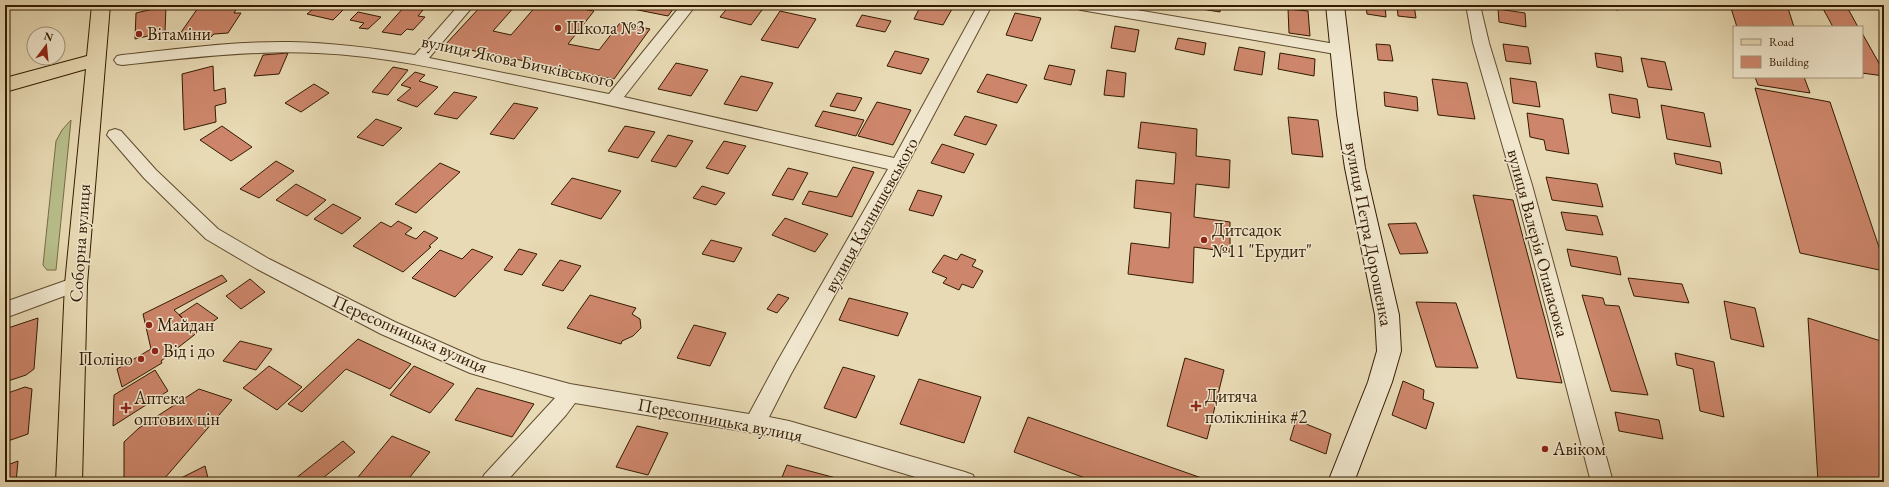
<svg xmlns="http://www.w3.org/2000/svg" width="1889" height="487" viewBox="0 0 1889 487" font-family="'EB Garamond',serif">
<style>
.green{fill:#b8bf8b;stroke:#766d46}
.building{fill:#cd866b;stroke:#331b00}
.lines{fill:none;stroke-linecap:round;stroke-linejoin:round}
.street-casing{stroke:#604b2d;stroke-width:2}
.secondary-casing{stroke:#331b00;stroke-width:2}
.primary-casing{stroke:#331b00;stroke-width:2}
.street{fill:#f0e7ce;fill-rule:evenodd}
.secondary{fill:#f0e7ce;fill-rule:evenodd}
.primary{fill:#e8dab4;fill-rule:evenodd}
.poi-dot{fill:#8f2418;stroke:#f0e7ce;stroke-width:1.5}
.labels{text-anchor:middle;stroke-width:3;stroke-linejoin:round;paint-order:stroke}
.poi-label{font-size:18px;fill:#331b00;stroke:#f0e7ce;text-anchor:start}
.street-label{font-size:18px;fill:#331b00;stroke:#f0e7ce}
</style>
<rect width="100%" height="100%" fill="#e8dab4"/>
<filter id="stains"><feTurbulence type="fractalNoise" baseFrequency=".005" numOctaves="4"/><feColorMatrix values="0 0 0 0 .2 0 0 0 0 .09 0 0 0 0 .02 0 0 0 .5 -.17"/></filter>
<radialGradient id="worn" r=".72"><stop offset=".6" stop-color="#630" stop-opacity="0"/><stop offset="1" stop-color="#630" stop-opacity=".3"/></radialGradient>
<path class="green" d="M71 120 56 270H47L43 265 56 141 62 130Z"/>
<path class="building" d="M200 5H239L234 13H241L228 33 214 34 211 37 177 38Z
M318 5 343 10 333 20 307 14Z
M482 5H516L493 31 511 35 537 5H560L594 11 568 44 599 50 620 23 650 29 614 79 445 45Z
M636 5H676L668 16 633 9Z
M730 5H753L751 7 762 10 751 25 720 17Z
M921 5H931L952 9 943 25 914 19Z
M1189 5H1221L1220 12 1189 7Z
M1366 5H1385L1386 17 1367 14Z
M1397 5H1414L1416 18 1398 16Z
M1591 5H1617L1618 10 1591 6Z
M1730 5H1787L1794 27H1737Z
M1821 5H1846L1858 27H1833Z
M166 6 165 32 135 39 136 13Z
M404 7 423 10 418 16 425 17 413 30 407 29 401 35 382 32Z
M1288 9 1308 11 1310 36 1289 33Z
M1498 9 1525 13 1526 27 1499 22Z
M780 11 816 19 798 48 761 40Z
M358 12 381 17 368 29 359 28 364 23 350 20Z
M1015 13 1041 18 1032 41 1006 35Z
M862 15 891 21 885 32 856 26Z
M1115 26 1139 30 1135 52 1111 48Z
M1862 33 1884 72V76L1862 73Z
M1178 38 1206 43 1204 55 1175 49Z
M1376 44 1390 45 1393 61 1378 60Z
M1503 44 1528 47 1531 64 1506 61Z
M1239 47 1265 52 1262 75 1234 70Z
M895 51 929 59 921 74 887 66Z
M288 53 279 74 254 76 263 55Z
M1280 53 1315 59 1314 76 1278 69Z
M1595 53 1621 57 1623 72 1597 67Z
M1641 58 1665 62 1672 90 1648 87Z
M676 63 708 70 691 96 658 89Z
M1049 65 1075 70 1071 85 1044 79Z
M213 66 214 91 225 88 226 103 215 106 216 122 184 130 182 74Z
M393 67 408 70 388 95 372 92Z
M1107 70 1126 73 1124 97 1104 95Z
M415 72 425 75 419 81 438 87 417 107 397 100 411 88 401 85Z
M987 74 1027 85 1017 103 977 92Z
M741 76 773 83 757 111 724 104Z
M1755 77H1804L1810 93 1758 85Z
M1510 78 1536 82 1540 107 1513 103Z
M1432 79 1467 83 1475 119 1438 115Z
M314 84 329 93 301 112 285 103Z
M1755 88 1830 102 1884 262V271L1800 253Z
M454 92 477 97 457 119 434 114Z
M1384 92 1417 97 1418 111 1385 106Z
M837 93 862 98 855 111 830 106Z
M1609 94 1637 99 1640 118 1612 113Z
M877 102 911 110 893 145 858 136Z
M514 103 538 108 514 139 490 134Z
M1661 105 1704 113 1711 147 1667 139Z
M823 111 864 120 856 136 815 126Z
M1527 113 1563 119 1569 154 1546 150 1544 140 1530 137Z
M965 116 997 125 986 145 954 135Z
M1288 117 1318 120 1323 157 1292 154Z
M376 119 402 128 383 146 357 137Z
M1141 122 1197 129 1196 156 1230 160 1229 188 1196 184 1194 217 1230 222V252L1194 247 1193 283 1128 274 1131 243 1169 248 1171 213 1134 208 1136 180 1174 184 1176 153 1138 148Z
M222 126 252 147 231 161 200 140Z
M625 126 655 132 638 158 608 151Z
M668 135 693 141 676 167 651 161Z
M724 141 746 146 728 174 706 168Z
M942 144 974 154 964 173 931 163Z
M1674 153 1720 162 1722 174 1676 164Z
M276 161 294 171 259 198 240 189Z
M440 163 460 172 416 213 395 204Z
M853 167 874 172 852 217 802 204 809 191 837 197Z
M788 168 808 173 793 200 772 195Z
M1546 177 1597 184 1603 207 1552 200Z
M572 178 621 191 601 219 551 204Z
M296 184 326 200 307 216 276 200Z
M702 186 725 193 716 205 693 198Z
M918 190 942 196 933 216 909 210Z
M1473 195 1513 200 1562 383 1517 378Z
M333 204 361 218 342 234 314 219Z
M1561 212 1597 216 1603 235 1566 230Z
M785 218 828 234 815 252 772 235Z
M398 221 412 228 405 234 416 239 424 231 438 238 429 246 431 247 403 272 353 246 381 222 391 227Z
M1416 223 1428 253 1400 254 1388 224Z
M711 240 742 248 734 262 702 254Z
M472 249 493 257 455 297 412 278 440 250 462 259Z
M519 249 537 254 522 275 504 270Z
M1567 249 1617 257 1621 275 1571 266Z
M961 254 976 260 972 266 983 271 973 288 962 284 959 290 943 283 947 278 932 272 944 255 957 260Z
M560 260 581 266 563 291 542 285Z
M222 275 227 281 174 310 198 332 161 361 162 363 122 387 117 369 151 349 143 314Z
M1628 278 1682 284 1689 303 1634 296Z
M250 279 265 292 241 309 226 296Z
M778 294 789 298 777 313 767 309Z
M590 295 636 308 632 314 640 319 641 328 633 336 622 341 621 344 567 328Z
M1582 295 1603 298 1605 305 1619 306 1648 395 1611 391Z
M849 298 908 313 898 336 839 320Z
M1724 301 1755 308 1764 347 1731 339Z
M1416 302 1456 303 1478 368 1436 367Z
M197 303 218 318 198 332 179 315Z
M38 318 34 369 26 375 5 382V329Z
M1808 318 1884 342V482H1818Z
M694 325 726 333 710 366 677 358Z
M358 339 411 364 390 389 346 369 302 412 288 404Z
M240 341 272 349 256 370 223 361Z
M1675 353 1714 362 1724 417 1700 411 1693 369 1677 365Z
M1185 358 1224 370 1207 439 1167 426Z
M269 366 302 387 277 410 243 388Z
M414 366 454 384 430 413 390 395Z
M843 367 875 376 856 418 824 408Z
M155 370 168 391 113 426 114 395Z
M919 379 981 397 964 443 900 424Z
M1403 381 1424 390 1423 399 1434 403 1426 429 1392 415Z
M25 387 32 389 28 434 5 442V394Z
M477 388 534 404 512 437 455 420Z
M199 389 232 400 164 479 160 482H124V442L139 428Z
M1615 412 1659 420 1663 439 1619 431Z
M1028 417 1213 482H1096L1014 452Z
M1296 420 1331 434 1326 454 1290 440Z
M637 426 668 433 648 475 616 467Z
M392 436 430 452 406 482H354Z
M343 441 355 452 318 482H291Z
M18 461 16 482H5V466Z
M787 465 836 478 834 482H780Z
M205 466 209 482H173Z"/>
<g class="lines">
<defs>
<path id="street" d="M459 5H474L429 58 609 94 681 5H696L624 97 894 158 978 5H992L907 165 791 374 769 417 789 421 965 472 973 475 976 482H932L789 439 575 403 566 415 506 482H481L484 475 555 398 470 373 381 334 257 269 206 239 144 178 107 135 109 131 115 129 121 131 156 170 218 229 269 259 395 322 481 360 570 384 749 414 777 362 888 169C768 142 649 113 530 88 460 73 389 56 317 53 252 50 187 58 122 65L117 64 114 60 117 56 122 55C178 49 235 41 291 42 333 43 374 48 415 55Z
M1074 5H1108L1341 45 1346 46 1349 50 1346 54 1341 55 1081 10 1076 8Z
M1466 5H1480L1489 43 1532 185 1613 482H1591L1514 185 1473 43Z
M76 277 83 279 85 284 83 289 5 318V302Z"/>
<path id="secondary" d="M1326 5H1344L1357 114 1365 168 1399 315 1401 351 1392 382 1354 482H1328L1368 382 1377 351 1375 315 1345 168 1337 114Z"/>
<path id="primary" d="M92 5H110L87 284 82 482H56L65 284 86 69 5 92V78L87 56Z"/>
</defs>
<use href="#street" class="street-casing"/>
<use href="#secondary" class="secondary-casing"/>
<use href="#primary" class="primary-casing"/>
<use href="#street" class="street"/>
<use href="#secondary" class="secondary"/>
<use href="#primary" class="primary"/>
</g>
<g class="poi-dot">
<circle cx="558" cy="28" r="4"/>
<circle cx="139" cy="34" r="4"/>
<circle cx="1204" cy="240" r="4"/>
<circle cx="149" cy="325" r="4"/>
<circle cx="155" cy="351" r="4"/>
<circle cx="141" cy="359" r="4"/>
<path d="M1194 400h4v4h4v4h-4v4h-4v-4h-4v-4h4z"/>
<path d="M124 402h4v4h4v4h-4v4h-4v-4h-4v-4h4z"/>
<circle cx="1545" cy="449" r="4"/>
</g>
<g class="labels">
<g class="poi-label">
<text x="566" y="34">Школа №3</text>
<text x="147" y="40">Вітаміни</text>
<text x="1212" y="236">Дитсадок<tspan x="1212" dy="21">№11 "Ерудит"</tspan></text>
<text x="157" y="331">Майдан</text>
<text x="163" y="357">Від і до</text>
<text x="133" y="365" text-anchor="end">Поліно</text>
<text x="1205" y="402">Дитяча<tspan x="1205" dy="21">поліклініка #2</tspan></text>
<text x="134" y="404">Аптека<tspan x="134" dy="21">оптових цін</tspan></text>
<text x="1553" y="455">Авіком</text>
</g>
<g class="street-label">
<text transform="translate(518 61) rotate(12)" y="6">вулиця Якова Бичківського</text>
<text transform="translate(871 215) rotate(-61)" y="6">вулиця Калнишевського</text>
<text transform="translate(1369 234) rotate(79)" y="6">вулиця Петра Дорошенка</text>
<text transform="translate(80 243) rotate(-86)" y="6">Соборна вулиця</text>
<text transform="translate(1538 243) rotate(75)" y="6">вулиця Валерія Опанасюка</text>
<text transform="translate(410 334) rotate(24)" y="6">Пересопницька вулиця</text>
<text transform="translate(720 420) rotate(11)" y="6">Пересопницька вулиця</text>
</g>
</g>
<rect width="1889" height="487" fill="none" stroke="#e8dab4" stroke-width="20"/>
<rect x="6" y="6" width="1877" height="475" fill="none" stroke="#331b00" stroke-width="2"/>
<rect x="10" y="10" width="1869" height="467" fill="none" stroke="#331b00"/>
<rect x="1733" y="26" width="130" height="52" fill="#f0e7ce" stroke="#a4957c"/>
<rect x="1741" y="39" width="20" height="6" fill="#e8dab4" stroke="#a4957c"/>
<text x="1769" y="46" font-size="12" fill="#331b00">Road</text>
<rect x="1741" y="56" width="20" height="12" fill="#cd866b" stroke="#a4957c"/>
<text x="1769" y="66" font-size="12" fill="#331b00">Building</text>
<g transform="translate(46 46) rotate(16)"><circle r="19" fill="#f0e7ce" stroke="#a4957c"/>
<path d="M0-3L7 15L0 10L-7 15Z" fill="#8f2418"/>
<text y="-6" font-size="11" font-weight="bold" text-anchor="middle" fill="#331b00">N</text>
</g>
<rect width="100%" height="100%" filter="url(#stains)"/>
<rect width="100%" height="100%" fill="url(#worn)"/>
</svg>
